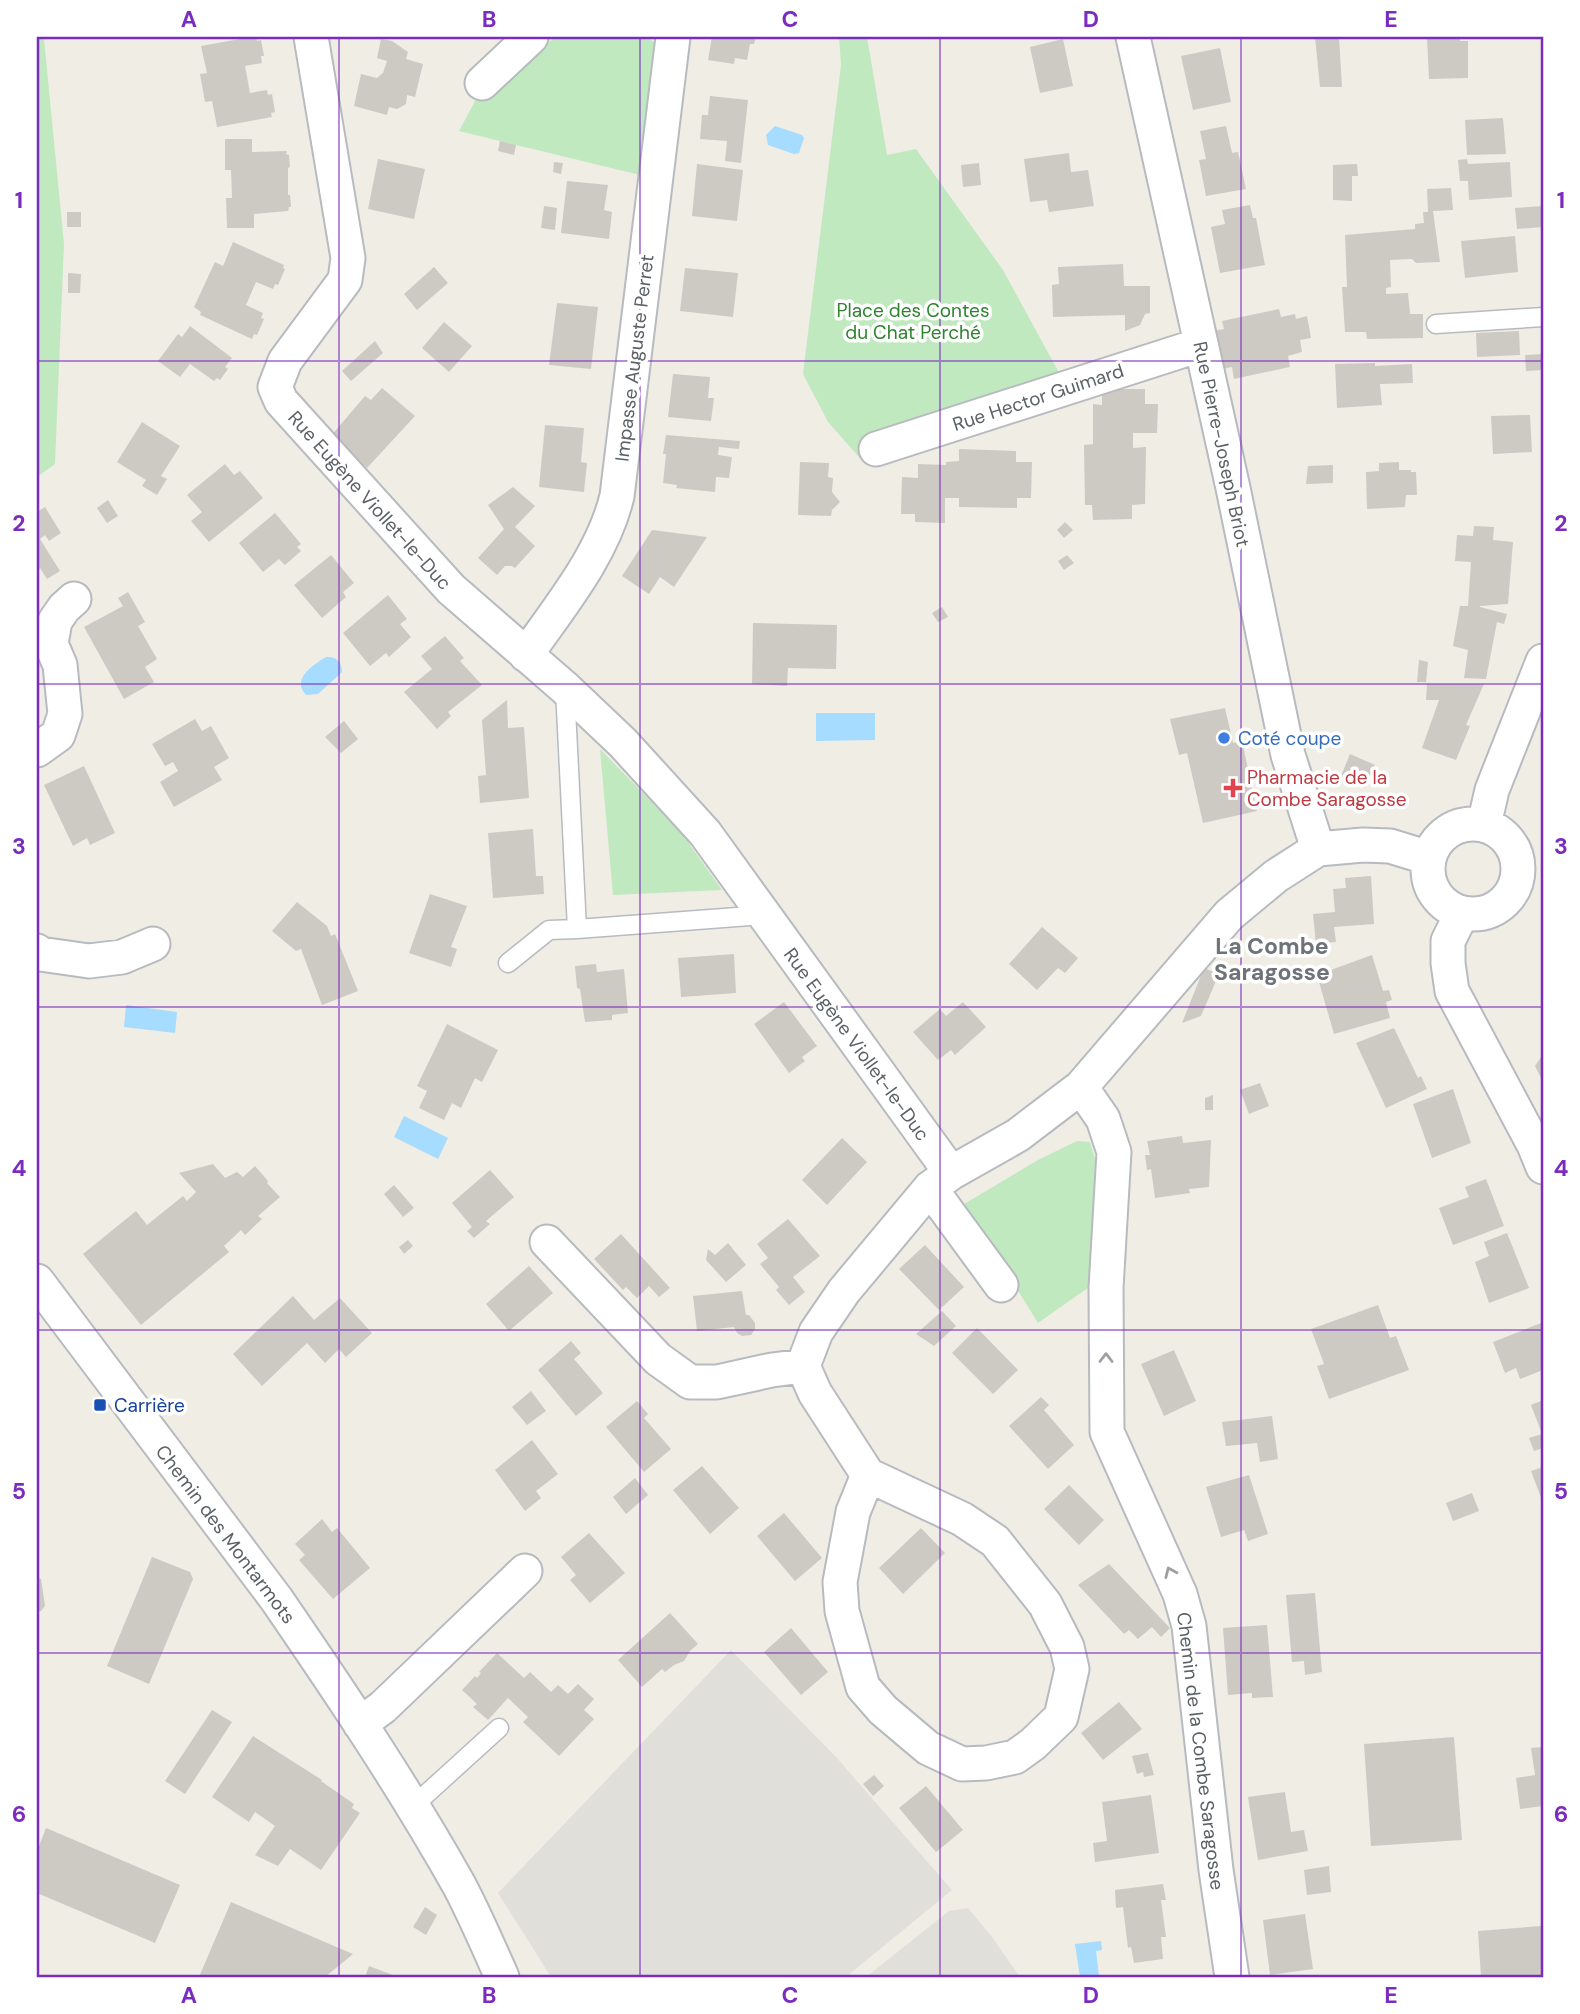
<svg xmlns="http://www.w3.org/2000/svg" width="1580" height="2014" viewBox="0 0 1580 2014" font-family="'DM Sans',sans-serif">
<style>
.industrial{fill:#e0dfd9}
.green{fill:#c1e9c0}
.water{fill:#a5dcff}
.building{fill:#cdcac4}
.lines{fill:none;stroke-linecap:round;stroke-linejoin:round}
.service-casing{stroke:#b7bbbf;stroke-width:21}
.minor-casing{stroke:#b7bbbf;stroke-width:37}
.service{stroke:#fff;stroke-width:18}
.minor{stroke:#fff;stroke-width:33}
.oneway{stroke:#9da0a3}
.grid{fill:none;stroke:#7b2cbf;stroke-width:2;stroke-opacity:0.55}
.shop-dot{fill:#3f7fe0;stroke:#fff;stroke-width:2.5}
.health-dot{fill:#e0444e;stroke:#fff;stroke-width:2.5}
.transit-dot{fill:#1a4fb4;stroke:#fff;stroke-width:2.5}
.labels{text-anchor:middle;stroke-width:7;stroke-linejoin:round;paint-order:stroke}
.park-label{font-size:19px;fill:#2f832f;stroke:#fff}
.street-label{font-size:19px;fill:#5c6166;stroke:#fff}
.shop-label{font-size:19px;fill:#366cbe;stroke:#fff;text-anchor:start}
.health-label{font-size:19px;fill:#be3a42;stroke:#fff;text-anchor:start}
.transit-label{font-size:19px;fill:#164399;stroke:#fff;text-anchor:start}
.quarter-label{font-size:23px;font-weight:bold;fill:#6d7378;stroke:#fff}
.neatline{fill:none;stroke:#7b2cbf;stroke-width:2.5}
.grid-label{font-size:23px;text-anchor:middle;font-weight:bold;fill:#7b2cbf}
</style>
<rect width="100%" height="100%" fill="#f0ede5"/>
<path class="industrial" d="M731 1650 836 1757 952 1890 846 1977H551L498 1893Z
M968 1908 992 1937 1020 1977H866L949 1911Z"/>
<path class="green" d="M37 37H43L44 39 64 244 55 464 37 477Z
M556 37H647L655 43 640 175 459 131 482 88Z
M839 37H867L887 155 916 149 1003 270 1063 380 871 439 866 465 828 422 803 374 841 65Z
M600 749 680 831 722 890 613 895Z
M1077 1141 1090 1142 1095 1159 1092 1285 1038 1323 964 1204 1038 1160Z"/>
<path class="water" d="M775 126 802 135 804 138 799 153 794 154 768 145 766 135Z
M326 657C336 656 342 662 342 672L318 694 306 695C291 679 313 665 326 657Z
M816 713H875V740L816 741Z
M126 1005 177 1012 175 1033 124 1027Z
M404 1116 448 1138 438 1159 394 1137Z
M1101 1941 1102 1950 1096 1951 1099 1976 1080 1977 1075 1944Z"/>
<path class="building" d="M251 37H256L257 41 261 40 264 56H261L262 63 245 66 250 93 267 90 268 95 272 94 275 112 271 113 272 117 217 127 212 101 205 102 200 74 207 73 201 46Z
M712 37H756L754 44H750L747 60 735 58 734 64 708 60Z
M1315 37H1339L1342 87H1320Z
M1427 37H1459L1460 41H1468V78L1429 79Z
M381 39 392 41 408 52 406 59 423 64 415 97 407 95 406 104 397 109 389 107 387 115 354 106 361 74 377 78 383 73 387 61 377 58Z
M1063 39 1073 86 1040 93 1030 47Z
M1220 48 1231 102 1193 110 1181 56Z
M710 96 748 100 741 163 725 161 727 141 700 139 702 115H708Z
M1503 118 1506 154 1467 155 1465 120Z
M1226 126 1232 153 1238 152 1246 189 1206 196 1199 160 1206 159 1200 131Z
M225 139H252V152L287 151 286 154 289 155 290 167 288 168V195H290L291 207H289L288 211 254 214V228H227L226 198H232L231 170H225Z
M500 141 516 145 514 155 498 151Z
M1069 153 1071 172 1088 170 1094 206 1049 212 1047 200 1030 202 1024 159Z
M378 159 425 169 414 219 368 209Z
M1467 159 1468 164 1510 162 1512 197 1469 200 1468 181H1460L1458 160Z
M554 162 563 163 561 174 553 172Z
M979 163 981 185 963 187 961 165Z
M697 164 743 170 737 221 692 216Z
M1357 164 1358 176H1352V201L1333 200V165Z
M567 181 608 185 604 210 612 212 609 239 561 233Z
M1451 188 1453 210 1433 211 1440 262 1416 263 1412 259 1390 260 1391 287 1386 288V294L1408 293 1410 314H1423V338L1367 339 1366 332H1345L1342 287H1347L1345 235 1415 229V224L1424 223 1423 212H1428L1427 189Z
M1250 205 1253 218H1256L1265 265 1220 273 1211 227 1225 224 1222 210Z
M544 206 557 208 555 230 541 228Z
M1543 206V227L1517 229 1515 208Z
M67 212H81V227H67Z
M1515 236 1518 272 1465 278 1461 241Z
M233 242 284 265 283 268 285 269 278 285 275 284 273 289 256 282 246 305 263 313 261 318 264 319 257 335 254 334 252 339 200 315 201 312 194 307 215 262 223 266Z
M1123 264 1124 286H1150V313L1145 314 1140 325 1125 331V315L1053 317 1052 285 1059 284 1058 267Z
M434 267 448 283 417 310 404 294Z
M685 268 738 273 733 317 680 311Z
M68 273 81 274 80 293H68Z
M557 303 598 307 591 369 549 365Z
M1279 309 1281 317 1295 314 1296 319 1307 316 1311 338 1300 340 1302 352 1288 356 1290 367 1234 379 1232 367 1217 370 1209 332 1224 329 1222 321Z
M444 322 472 346 449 372 422 348Z
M190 326 232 358 225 367 228 369 220 380 217 378 214 381 190 364 180 377 158 361 178 334 182 337Z
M1519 331 1520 355 1477 357 1476 333Z
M375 341 383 353 351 381 342 371Z
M1543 354V370L1526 371 1525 355Z
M1375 363V366L1412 364 1413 383 1380 384 1382 405 1337 408 1335 364Z
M673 374 710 377 708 398H714L711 421 668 417Z
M382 388 415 416 367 468 330 437 365 396 371 400Z
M1102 389H1145V404H1158L1157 433H1133V448L1146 447 1145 504 1132 505V519L1093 520 1092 505H1085L1084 445 1093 444V404L1102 405Z
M1530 415 1532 452 1493 454 1491 416Z
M142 422 180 446 161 476 167 479 157 495 142 486 146 480 117 462Z
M545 425 584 428 581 462 587 463 584 492 539 487Z
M666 435 740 441 739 449 719 447 718 455 732 457 729 478 716 477 715 492 676 488 677 485 663 483 666 454H663Z
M959 449 1016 451V462H1032L1031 498H1017V508L959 507V498H945V523L915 522V514H901L902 477 918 478V464L946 465V462L959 461Z
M800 462 829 463 828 477 833 478 832 492 840 502 832 510 831 516 798 515Z
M1399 462V470H1411V472H1416L1417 495H1406L1405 507 1367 509 1366 472 1379 471V463Z
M225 464 234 475 240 471 263 498 209 542 191 521 202 512 187 495Z
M1333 465V483L1306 484 1308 466Z
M513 487 535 506 515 527 535 546 515 568 512 566H505L497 575 478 558 504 529 488 505Z
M108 500 118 516 107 523 97 508Z
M45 507 61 533 49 541 45 535 40 539 60 571 47 579 40 568 37 572V512Z
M275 513 301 544 297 547 301 551 285 565 279 559 263 572 239 543Z
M1065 522 1073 530 1064 538 1057 530Z
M1474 526 1494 527 1493 540 1513 542 1508 604 1480 606V607L1507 614 1504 624 1497 622 1486 679 1464 678 1468 650 1453 646 1460 606H1468L1471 562 1455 561 1457 535 1473 536Z
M652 530 707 537 674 587 660 577 649 594 622 576Z
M331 555 354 583 343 592 346 597 322 618 294 585Z
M1067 555 1074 563 1064 570 1058 561Z
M128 592 145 622 138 626 157 659 145 667 154 682 124 699 84 627 123 606 118 598Z
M388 595 407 619 400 624 411 637 389 657 386 653 370 666 343 633Z
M942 607 948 617 938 622 932 613Z
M753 623 837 625 836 669 788 668 787 686 752 684Z
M445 636 464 658 460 661 482 685 448 712 451 716 437 729 404 692 432 669 421 656Z
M1419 660 1428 662 1426 682H1417Z
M1427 684H1484L1466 725 1470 726 1456 760 1422 748 1439 700H1426Z
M507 700 508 728 524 727 529 798 480 803 478 776 486 775 482 720Z
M1225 708 1233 743 1242 741 1257 811 1203 823 1187 753 1179 755 1170 719Z
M195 719 202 731 211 726 229 758 214 767 222 780 174 807 160 782 178 771 173 762 165 766 152 744Z
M344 721 358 739 341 753 325 737Z
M1350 754 1375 765 1365 788 1341 776Z
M84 766 115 833 90 845 87 838 73 846 44 785Z
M533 829 536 876H543L544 894 493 898 488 833Z
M1371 876 1374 924 1334 927 1336 942 1316 944 1313 914 1335 912 1333 889 1346 888 1345 878Z
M430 894 467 906 451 947 457 949 451 967 409 953Z
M297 902 327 926 331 936 335 934 358 991 322 1005 301 949 296 951 272 931Z
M1042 927 1078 958 1065 973 1058 968 1037 990 1009 964Z
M734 954 736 993 681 997 678 958Z
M1372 955 1383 991 1389 990 1392 1000 1386 1002 1390 1018 1334 1034 1317 975Z
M596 964 597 972 624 969 628 1013 612 1015V1020L585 1022 580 989 577 988 575 966Z
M1204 968 1219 974 1201 1016 1182 1023Z
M784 1002 817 1046 802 1057 805 1061 789 1073 754 1024Z
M963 1002 986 1027 955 1055 951 1050 938 1060 913 1032 940 1009 946 1016Z
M447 1024 498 1050 482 1082 475 1078 461 1108 452 1103 444 1120 419 1108 427 1091 417 1086Z
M1394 1028 1418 1078 1421 1076 1427 1089 1386 1108 1356 1043Z
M1543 1054V1082L1535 1066Z
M1260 1083 1269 1106 1249 1114 1240 1090Z
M1453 1089 1471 1143 1432 1158 1413 1104Z
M1213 1095V1110H1205V1098Z
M1182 1136 1183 1143 1211 1140 1209 1187 1189 1189 1190 1193 1155 1198 1151 1169 1147 1170 1145 1155H1150L1147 1141Z
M842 1138 867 1162 827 1205 802 1180Z
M213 1164 225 1178 237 1172 243 1177 255 1166 268 1181 267 1183 280 1197 258 1216 262 1219 245 1235 241 1230 224 1246 229 1252 141 1325 83 1254 136 1211 147 1225 183 1196 187 1201 196 1192 179 1173Z
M490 1170 514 1197 486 1221 490 1224 474 1238 467 1231 472 1227 452 1203Z
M1486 1179 1504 1226 1453 1245 1439 1208 1469 1197 1465 1187Z
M394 1185 414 1208 403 1217 384 1194Z
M788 1219 820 1256 793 1277 805 1292 789 1305 776 1290 779 1287 760 1264 768 1258 757 1244Z
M1507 1233 1529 1288 1489 1303 1475 1262 1489 1256 1484 1242Z
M621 1234 670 1288 659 1297 649 1286 637 1298 626 1287 623 1290 594 1259Z
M408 1240 413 1246 404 1254 399 1247Z
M728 1243 746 1265 726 1282 706 1260 708 1249 715 1255Z
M925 1245 964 1287 939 1310 899 1269Z
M529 1266 553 1293 509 1331 486 1304Z
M742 1291 746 1315H749L755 1323V1329L751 1335 742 1336 737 1333 734 1327 697 1331 693 1296Z
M293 1296 314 1320 340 1298 372 1333 346 1357 339 1349 325 1363 307 1343 262 1386 233 1354Z
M1378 1305 1390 1338 1396 1336 1409 1370 1329 1399 1317 1366 1324 1364 1311 1329Z
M942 1311 956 1326 934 1346 916 1334Z
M1541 1323 1543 1328V1370L1520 1379 1516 1368 1505 1373 1493 1342Z
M977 1328 1018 1370 993 1394 952 1353Z
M571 1341 581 1353 574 1359 603 1393 576 1416 538 1370Z
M1174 1350 1196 1401 1164 1416 1141 1364Z
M531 1391 546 1411 527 1425 512 1407Z
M1041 1397 1049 1405 1044 1410 1074 1445 1048 1469 1009 1426Z
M1543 1400V1448L1534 1451 1529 1438 1542 1434 1531 1405Z
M637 1401 648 1414 644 1418 671 1449 644 1472 606 1427Z
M1272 1416 1278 1459 1260 1462 1257 1443 1226 1446 1222 1422Z
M532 1440 558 1474 536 1491 541 1498 525 1511 495 1470Z
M702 1466 739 1508 710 1534 673 1490Z
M1543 1467V1503L1531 1471Z
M1249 1475 1268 1534 1248 1541 1244 1530 1221 1537 1206 1487Z
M635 1478 648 1495 626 1514 613 1497Z
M1069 1485 1104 1520 1079 1545 1044 1509Z
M1472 1493 1479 1511 1453 1521 1446 1503Z
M784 1513 822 1558 795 1581 757 1536Z
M322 1519 332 1532 337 1528 370 1568 333 1599 299 1560 305 1555 295 1544Z
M921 1528 945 1553 903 1594 879 1568Z
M589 1533 625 1573 590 1603 570 1580 576 1575 561 1557Z
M152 1557 190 1572 193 1579 149 1684 107 1666Z
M1109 1564 1170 1628 1161 1637 1152 1627 1138 1639 1129 1630 1124 1634 1078 1585Z
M37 1577 41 1579 45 1606 41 1611 37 1612Z
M1315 1593 1322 1672 1305 1675 1304 1661 1292 1662 1286 1595Z
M670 1613 698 1644 690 1651 684 1661 674 1665 665 1672 662 1669 642 1687 618 1660Z
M1267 1625 1273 1697 1252 1698V1693L1228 1695 1223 1628Z
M791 1628 828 1672 801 1695 764 1652Z
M497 1653 524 1678 530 1672 551 1692 558 1685 568 1694 578 1684 594 1699 584 1710 594 1719 559 1756 523 1722 528 1717 508 1698 488 1720 473 1707 477 1704 462 1690 475 1676 477 1678 481 1673 479 1672Z
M1119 1702 1142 1729 1103 1760 1081 1733Z
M212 1710 232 1722 185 1794 165 1781Z
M253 1736 322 1780 321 1781 354 1804 352 1808 360 1813 321 1870 290 1849 278 1866 255 1855 275 1826 255 1812 249 1822 212 1797Z
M1454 1737 1462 1840 1371 1846 1364 1744Z
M1543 1747V1806L1520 1809 1516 1778 1535 1775 1531 1748Z
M1148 1753 1154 1775 1144 1777 1143 1772 1137 1774 1132 1756Z
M874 1775 884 1786 873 1796 863 1784Z
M926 1786 963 1830 936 1852 899 1808Z
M1285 1792 1291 1832 1304 1830 1308 1851 1258 1860 1248 1797Z
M1151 1795 1159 1853 1095 1862 1093 1843 1107 1841 1102 1802Z
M46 1828 180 1885 155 1943 37 1893V1851Z
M1329 1866 1331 1892 1307 1895 1304 1870Z
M1163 1884 1166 1900H1161L1166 1937H1161L1163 1959 1134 1963 1131 1947 1128 1948 1123 1907 1116 1908 1115 1890Z
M231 1902 353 1954 325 1977H199Z
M425 1907 437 1915 426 1935 413 1927Z
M1305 1914 1313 1969 1270 1975 1263 1920Z
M1541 1926H1543V1977H1481L1478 1931Z
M369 1966 398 1977H365Z"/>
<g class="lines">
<defs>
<path id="service" d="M1436 324 1543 317
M565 689 577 929 764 915
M508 963 549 930 577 929
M412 1807 499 1728"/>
<path id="minor" d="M311 37 348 258 345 280 285 361 275 387 281 401 451 589 565 688 623 743 705 833 951 1173
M1133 37 1233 488 1288 755 1318 849
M482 83 531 37
M876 449 1200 345
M526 655C560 606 603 555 617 496L673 37
M37 750 58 735 65 714 60 665 51 644 55 621 64 608 74 599
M1428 869a45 45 0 1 1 90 0a45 45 0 1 1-90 0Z
M1484 825 1492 790 1543 661
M1462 913 1448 941V963L1452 991 1534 1145 1543 1167
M37 951 40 954 89 961 122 957 153 944
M1081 1087 1103 1119 1114 1152 1106 1288 1107 1432 1180 1594 1189 1626 1216 1870 1232 1977
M930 1188 1001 1285
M547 1242 658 1359 690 1382H717L772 1370 803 1366 816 1332 844 1291 930 1188 951 1173 1018 1135 1081 1087 1229 915 1276 876 1318 849 1363 845 1390 846 1429 858
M37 1281 277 1600C340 1692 404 1787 459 1885 475 1915 488 1946 502 1977
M803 1366 815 1393 868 1475 853 1512 840 1582 842 1611 863 1687 883 1710 928 1748 962 1764 986 1763 1015 1757 1033 1744 1061 1717 1072 1669 1067 1647 1045 1604 995 1541 962 1519 868 1475
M360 1724 383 1707 525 1571"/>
</defs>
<use href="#service" class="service-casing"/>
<use href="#minor" class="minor-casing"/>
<use href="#service" class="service"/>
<use href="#minor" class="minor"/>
</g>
<defs><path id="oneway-chevron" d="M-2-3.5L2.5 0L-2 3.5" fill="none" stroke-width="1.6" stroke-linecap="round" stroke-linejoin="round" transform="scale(1.75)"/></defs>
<g class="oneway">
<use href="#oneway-chevron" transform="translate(1106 1358) rotate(-90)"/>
<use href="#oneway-chevron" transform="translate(1170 1572) rotate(-114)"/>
</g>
<path class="grid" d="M339 37V1977M640 37V1977M940 37V1977M1241 37V1977M37 361H1543M37 684H1543M37 1007H1543M37 1330H1543M37 1653H1543"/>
<circle class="shop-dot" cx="1224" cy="738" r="7"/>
<path class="health-dot" d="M1229.5 777.5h7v7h7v7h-7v7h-7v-7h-7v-7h7z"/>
<rect class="transit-dot" x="93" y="1398" width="14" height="14" rx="3.5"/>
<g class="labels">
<g class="park-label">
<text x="913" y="317">Place des Contes<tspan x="913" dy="22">du Chat Perché</tspan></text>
</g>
<g class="street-label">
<text transform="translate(634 358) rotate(-83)" y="7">Impasse Auguste Perret</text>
<text transform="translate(1038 397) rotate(-18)" y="7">Rue Hector Guimard</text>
<text transform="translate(1222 444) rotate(78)" y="7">Rue Pierre-Joseph Briot</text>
<text transform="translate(370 500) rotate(48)" y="7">Rue Eugène Viollet-le-Duc</text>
<text transform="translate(857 1044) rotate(54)" y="7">Rue Eugène Viollet-le-Duc</text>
<text transform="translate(226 1534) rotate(53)" y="7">Chemin des Montarmots</text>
<text transform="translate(1201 1751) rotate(83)" y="7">Chemin de la Combe Saragosse</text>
</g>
<g class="shop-label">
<text x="1238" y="745">Coté coupe</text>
</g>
<g class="health-label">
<text x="1247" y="784">Pharmacie de la<tspan x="1247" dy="22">Combe Saragosse</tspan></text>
</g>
<g class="transit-label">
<text x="114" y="1412">Carrière</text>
</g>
<g class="quarter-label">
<text x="1272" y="954">La Combe<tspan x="1272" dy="26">Saragosse</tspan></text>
</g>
</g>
<rect width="1580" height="2014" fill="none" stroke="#ffffff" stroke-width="77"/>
<rect x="38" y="38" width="1504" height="1938" class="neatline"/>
<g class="grid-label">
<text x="189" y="27">A</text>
<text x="489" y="27">B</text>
<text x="790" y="27">C</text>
<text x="1091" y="27">D</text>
<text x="1391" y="27">E</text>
<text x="19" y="208">1</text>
<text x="1561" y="208">1</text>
<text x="19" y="531">2</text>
<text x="1561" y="531">2</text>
<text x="19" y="854">3</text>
<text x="1561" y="854">3</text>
<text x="19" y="1176">4</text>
<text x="1561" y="1176">4</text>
<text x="19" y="1499">5</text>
<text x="1561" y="1499">5</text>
<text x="19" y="1822">6</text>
<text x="1561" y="1822">6</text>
<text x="189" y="2003">A</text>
<text x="489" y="2003">B</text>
<text x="790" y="2003">C</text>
<text x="1091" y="2003">D</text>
<text x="1391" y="2003">E</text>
</g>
</svg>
